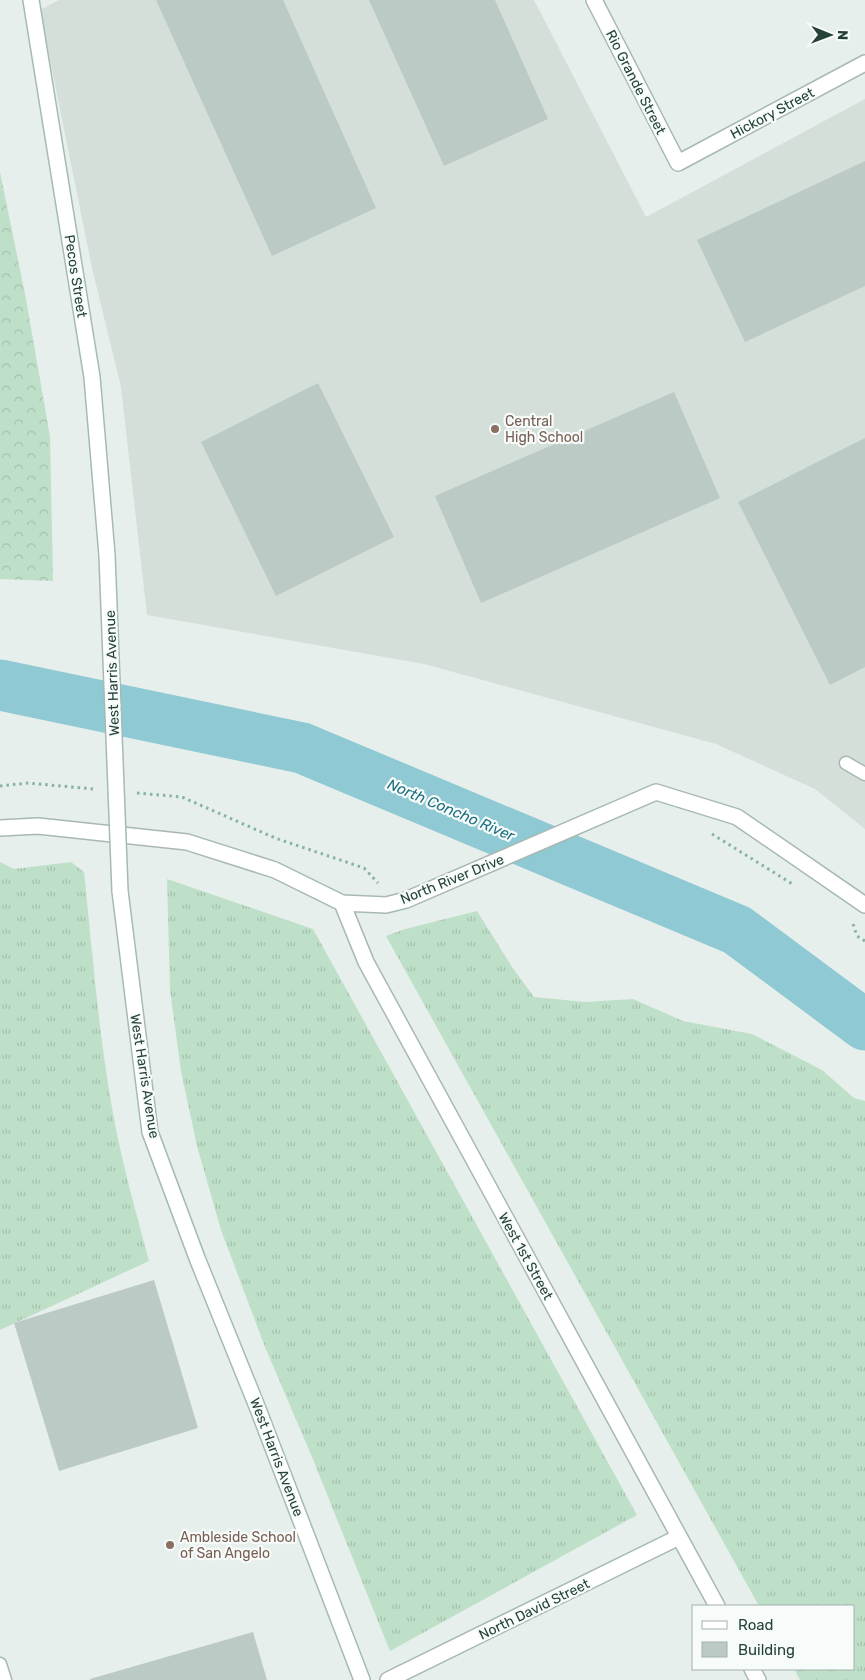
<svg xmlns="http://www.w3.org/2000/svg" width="865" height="1680" viewBox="0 0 865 1680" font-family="Rubik,sans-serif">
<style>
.built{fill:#d4dfda}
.grass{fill:url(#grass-tufts)}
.forest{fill:url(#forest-crowns)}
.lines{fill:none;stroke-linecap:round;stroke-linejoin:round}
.river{stroke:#8ec9d4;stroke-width:51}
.building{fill:#bbcac4}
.lane-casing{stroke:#a8b8b2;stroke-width:15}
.street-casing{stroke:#a8b8b2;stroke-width:18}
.secondary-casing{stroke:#a4bbb3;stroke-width:18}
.path{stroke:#86b3a5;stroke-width:3;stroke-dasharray:2.5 4;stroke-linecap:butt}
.lane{stroke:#fff;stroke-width:12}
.street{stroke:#fff;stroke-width:15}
.secondary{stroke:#fff;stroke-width:15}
.secondary-bridge-casing{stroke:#a4bbb3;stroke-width:18;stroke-linecap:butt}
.secondary-bridge{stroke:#fff;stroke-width:15}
.education-dot{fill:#8d6e63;stroke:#f7fbf9;stroke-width:2}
.labels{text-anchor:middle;stroke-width:4.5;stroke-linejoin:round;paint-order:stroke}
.street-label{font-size:14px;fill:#24423a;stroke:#f7fbf9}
.education-label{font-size:14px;fill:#785e54;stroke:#f7fbf9;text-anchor:start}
.water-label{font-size:15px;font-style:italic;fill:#1c6f80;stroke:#f7fbf9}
</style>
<defs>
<pattern id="grass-tufts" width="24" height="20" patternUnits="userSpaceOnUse" patternTransform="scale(1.25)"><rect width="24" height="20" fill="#bfe0c8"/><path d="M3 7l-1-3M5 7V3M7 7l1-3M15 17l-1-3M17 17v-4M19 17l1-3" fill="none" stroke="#a4c1ad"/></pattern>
<pattern id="forest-crowns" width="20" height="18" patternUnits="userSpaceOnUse" patternTransform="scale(1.25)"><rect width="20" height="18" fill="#bfe0c8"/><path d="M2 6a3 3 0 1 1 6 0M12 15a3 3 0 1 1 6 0" fill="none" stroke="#a4c1ad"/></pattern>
</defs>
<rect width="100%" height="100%" fill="#e6efeb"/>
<path class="built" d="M59 0H534L646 217 865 99V829L815 789 716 744 424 664 147 615 121 387 92 268 40 10Z"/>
<path class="grass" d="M0 862 14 869 71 862 84 872C92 949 98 1026 111 1102 120 1156 135 1209 149 1261L0 1330Z
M167 879 313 929 637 1515 390 1651 312 1457 265 1347 221 1230 197 1146 181 1071 170 990Z
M477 911 512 967 534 997 585 1002 633 999 683 1021 752 1034 822 1070 854 1098 865 1101V1680H800L794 1669H854V1606H759L386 936 405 929Z"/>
<path class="forest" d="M0 172 26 299 50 437 53 581 0 579Z"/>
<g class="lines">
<path class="river" d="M0 685 302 748 737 930 865 1025"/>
</g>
<path class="building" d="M156 0H283L376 208 272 256Z
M369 0H495L548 119 444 166Z
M865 161V286L745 342 697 240Z
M318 383 394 537 276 596 201 442Z
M674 392 720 498 481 603 435 496Z
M865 438V667L830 685 738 502Z
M154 1280 198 1428 59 1471 14 1323Z
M253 1632 267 1680H90V1679Z"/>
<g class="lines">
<defs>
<path id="lane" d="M846 763 865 774
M0 1664 5 1680"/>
<path id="street" d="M594 0 678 163 865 63
M0 828 38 826 187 842 275 870 342 903 386 905 406 900 656 792 737 817 865 905
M342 903 366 962 717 1606
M752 1669 758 1680
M388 1680 679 1537"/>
<path id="secondary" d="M31 0 92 377 107 555
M120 891 150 1132 197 1258 258 1409 362 1680"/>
</defs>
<use href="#lane" class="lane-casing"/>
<use href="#street" class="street-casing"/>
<use href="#secondary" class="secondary-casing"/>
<path class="path" d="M0 786 28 783 94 789
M137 793 182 797 275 838 364 868 378 883
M712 834 794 885
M853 924 857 936 865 941"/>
<use href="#lane" class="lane"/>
<use href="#street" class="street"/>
<use href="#secondary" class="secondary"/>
<defs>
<path id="secondary-bridge" d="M107 555 120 891"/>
</defs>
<use href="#secondary-bridge" class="secondary-bridge-casing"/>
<use href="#secondary-bridge" class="secondary-bridge"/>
</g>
<g class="education-dot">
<circle cx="495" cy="429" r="5"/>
<circle cx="170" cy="1545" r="5"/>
</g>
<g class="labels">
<g class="street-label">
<text transform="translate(636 82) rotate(63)" y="5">Rio Grande Street</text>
<text transform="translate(772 113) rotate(-28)" y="5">Hickory Street</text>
<text transform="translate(76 276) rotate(81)" y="5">Pecos Street</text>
<text transform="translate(112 673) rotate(-92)" y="5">West Harris Avenue</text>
<text transform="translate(452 879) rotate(-22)" y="5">North River Drive</text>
<text transform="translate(145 1076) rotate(81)" y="5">West Harris Avenue</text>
<text transform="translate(526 1256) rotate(61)" y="5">West 1st Street</text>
<text transform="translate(277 1457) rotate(69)" y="5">West Harris Avenue</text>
<text transform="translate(534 1609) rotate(-26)" y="5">North David Street</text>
</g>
<g class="education-label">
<text x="505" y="426">Central<tspan x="505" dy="16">High School</tspan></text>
<text x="180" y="1542">Ambleside School<tspan x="180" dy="16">of San Angelo</tspan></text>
</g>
<g class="water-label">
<text transform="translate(451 810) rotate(23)" y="5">North Concho River</text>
</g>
</g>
<rect x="692" y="1605" width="162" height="65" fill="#f7fbf9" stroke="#a3b1ad"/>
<rect x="702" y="1621" width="25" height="8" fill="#ffffff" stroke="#a3b1ad"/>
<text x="738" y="1630" font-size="15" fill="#24423a">Road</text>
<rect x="702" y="1642" width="25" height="15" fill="#bbcac4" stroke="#a3b1ad"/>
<text x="738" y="1655" font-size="15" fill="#24423a">Building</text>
<g transform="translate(830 35) rotate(91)" stroke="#f7fbf9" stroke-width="4" paint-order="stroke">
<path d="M0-4L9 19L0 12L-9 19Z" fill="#24423a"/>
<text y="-8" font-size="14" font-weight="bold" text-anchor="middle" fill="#24423a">N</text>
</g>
</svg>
